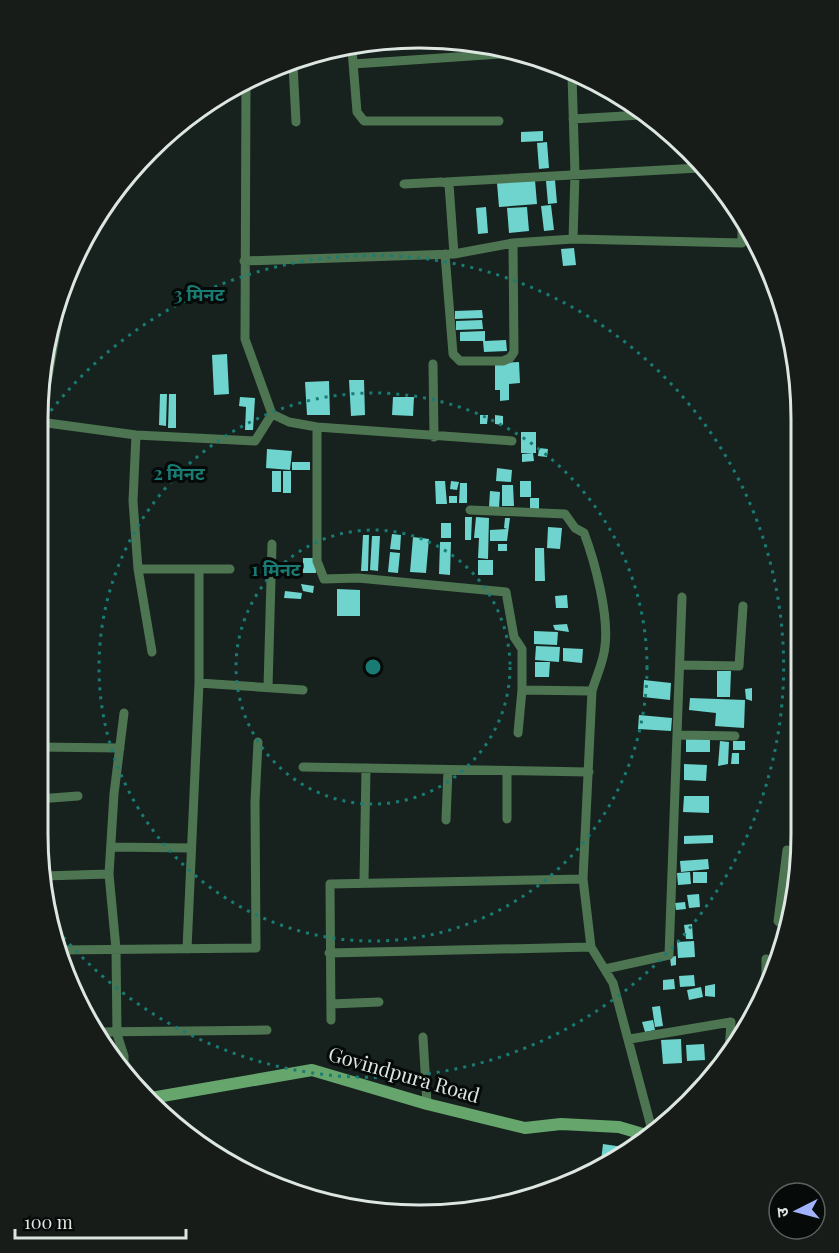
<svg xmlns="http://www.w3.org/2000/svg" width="839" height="1253" viewBox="0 0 839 1253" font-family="'Playfair Display','Noto Sans Devanagari',serif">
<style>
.building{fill:#6ed4cd}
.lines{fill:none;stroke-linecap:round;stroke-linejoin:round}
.lane{stroke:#4e7552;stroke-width:4.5}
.street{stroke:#4e7552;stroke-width:9}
.secondary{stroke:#66a66d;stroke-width:12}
.ring{fill:none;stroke:#197c74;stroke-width:3;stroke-dasharray:3 6}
.labels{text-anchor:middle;stroke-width:6;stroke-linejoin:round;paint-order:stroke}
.street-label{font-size:20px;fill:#dee6e2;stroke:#060a08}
.rim{fill:none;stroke:#dee6e2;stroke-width:3}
.centre{fill:#197c74;stroke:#060a08;stroke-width:3}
.ring-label{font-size:18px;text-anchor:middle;font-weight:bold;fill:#197c74;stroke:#060a08;stroke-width:6;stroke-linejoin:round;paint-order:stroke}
</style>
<rect width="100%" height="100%" fill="#17221e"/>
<path class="building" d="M543 131V141L521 142V132Z
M547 142 549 168 539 169 537 143Z
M535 180 537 204 499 207 497 183Z
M555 180 557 203 548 204 546 181Z
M551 205 554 230 544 231 541 206Z
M486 207 488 233 478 234 476 208Z
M527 207 529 231 509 233 507 208Z
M574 248 576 265 563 266 561 249Z
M482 310 483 318 455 319V311Z
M482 320 483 329 456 330V321Z
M485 331V341L506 340 507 351 484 352 483 341H460V332Z
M227 354 229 394 214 395 212 355Z
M519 362 520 383 509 384V400L500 401V390H495V363Z
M349 380H364L365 415 351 416Z
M329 381 330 415H307L305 382Z
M160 394H167L166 426 159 425Z
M169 394H176V428H168Z
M240 397 255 398 253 430H245L246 407 239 406Z
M393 397H414L413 416 392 415Z
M480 415H488L487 424H480Z
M495 415 503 416V425L495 424Z
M521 432H536V453H521Z
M539 448 548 449 547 457 538 456Z
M267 449 292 451 290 470 266 468Z
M533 453 534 461 522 462V454Z
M292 462H310V470H292Z
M497 468 512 470 511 482 496 481Z
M272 471H281V492H272Z
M283 471H291V493H283Z
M435 481H445L447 504H436Z
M451 481 459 482 457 490 450 489Z
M520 481H531V497H520Z
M460 483H467V503H459Z
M502 485H513L514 506H502Z
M490 491 500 492 499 508 489 507Z
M449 496H457V503H449Z
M530 498H539V511H530Z
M465 517H472L471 540H465Z
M476 517 489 518 488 559 478 558 479 538H474Z
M505 518H510L507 541H490V530L507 529 504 528Z
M441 523H451V538H441Z
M548 527 562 528 560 549 547 548Z
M392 534 401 535 400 550 390 549Z
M363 535H369L368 571H361Z
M372 536H380L378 571 370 570Z
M413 537 429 539 426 573 410 572Z
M440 542H451L450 575 439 574Z
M498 544H507V551H498Z
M535 548H544L545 581H535Z
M390 552 400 553 398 573 388 572Z
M303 558H316V573H303Z
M478 560H493V575H478Z
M301 584 314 586 313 593 303 591Z
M337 589 360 590V616H337Z
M285 591 302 593 301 599 284 598Z
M567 595 568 608H556L555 596Z
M567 624 569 632 555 630 553 625Z
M534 631 558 632 557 645 534 644Z
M536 646 560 647 559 662 535 660Z
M563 648 583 649 582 663 563 661Z
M535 662H550L549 677H535Z
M717 671H731L730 697H717Z
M644 680 671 683 670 700 643 697Z
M752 688V701L746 699 745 689Z
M690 698 745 700 744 728 715 726 716 713 689 710Z
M639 715 672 718 671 731 638 729Z
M686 739H710V752H686Z
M720 741 729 742 728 764 718 766Z
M733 741H745V750H733Z
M732 753H739V764H731Z
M684 764 707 765 706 781 684 780Z
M684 796H709V813L683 812Z
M713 835V843L684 844V836Z
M708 859 709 869 681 872 680 861Z
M690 872 691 884 678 885 677 873Z
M693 872H707V883H693Z
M699 894 700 907 689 908 687 895Z
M685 902 686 909 676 910 675 903Z
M692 924 693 939H686L684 925Z
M694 941 695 957 678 958 677 942Z
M676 956V965L671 966 670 957Z
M694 975 695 986 680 987 679 976Z
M674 979 675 989 663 990V980Z
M715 984V997L705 996V986Z
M701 987 703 997 689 1000 687 990Z
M660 1006 663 1026 655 1027 652 1007Z
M653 1020 655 1030 645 1032 642 1022Z
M681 1039 682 1063 663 1064 661 1040Z
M704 1044 705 1060 687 1061 686 1045Z
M603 1144 623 1147 622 1155 600 1169Z"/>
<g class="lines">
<path class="lane" d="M42 422 67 283"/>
<path class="street" d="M352 50 357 112 364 121H499
M353 64 500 54
M293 65 296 122
M572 75 575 174 573 239
M246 80 245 339 272 414 289 422 317 427V561L324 579 358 578 506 592 514 637 522 649V690L592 691 583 879 591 947 613 983 652 1130
M573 119 641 115
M446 182 699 168
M404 184 442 182 449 184 454 254
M445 254 453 354 460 361H503L510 358 514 352 513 243
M244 261 454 254 513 243 573 239 742 243V225
M433 364 434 437
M40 422 136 435 255 441 272 414
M317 427 512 441
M136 435 133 501 138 569H230
M470 510 565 514 575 528 584 533C595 562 609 615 605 646 604 661 596 677 592 691
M138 569 152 652
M681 665 739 666 743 606
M199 683 303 690
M268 687 272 544
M518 733 522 690
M678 735 735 736
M38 747 120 748
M303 767 589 772
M507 772V819
M38 799 78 796
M446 820 448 770
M111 847 190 848
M44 876 109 874
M364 882 366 768
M785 926 778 921 787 850
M187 949 199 683V570
M57 950 256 948 255 802 258 742
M329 953 591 947
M605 969 669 955 682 597
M766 991V959
M331 1004 379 1002
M331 1020 330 884 583 879
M95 1032 267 1030
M423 1037 427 1104
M630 1039 731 1022 729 1052
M124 1069V1056L117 1034 116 949 109 874 114 794 124 713"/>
<path class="secondary" d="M151 1098 312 1070 427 1104 525 1128 561 1124 619 1127 646 1135"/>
</g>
<g class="ring">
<circle cx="373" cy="667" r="137"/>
<circle cx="373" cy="667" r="274"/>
<path d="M40 425A411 411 0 1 1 54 926"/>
</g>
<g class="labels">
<g class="street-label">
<text transform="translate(404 1075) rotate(16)" y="7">Govindpura Road</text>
</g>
</g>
<path d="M0 0H839V1253H0ZM419 48H420A371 371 0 0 1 791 419V834A371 371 0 0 1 420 1205H419A371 371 0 0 1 48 834V419A371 371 0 0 1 419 48Z" fill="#171c19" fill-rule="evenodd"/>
<path class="rim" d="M419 48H420A371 371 0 0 1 791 419V834A371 371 0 0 1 420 1205H419A371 371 0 0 1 48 834V419A371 371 0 0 1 419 48Z"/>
<circle cx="373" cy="667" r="9" class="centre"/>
<g class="ring-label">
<text x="199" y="301">3 मिनट</text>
<text x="179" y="480">2 मिनट</text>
<text x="276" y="576">1 मिनट</text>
</g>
<g transform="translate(797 1211) rotate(264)"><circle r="28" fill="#060a08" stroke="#5c625f" stroke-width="1.5"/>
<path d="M0-4.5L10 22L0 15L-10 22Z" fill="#a2b2fd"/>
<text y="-9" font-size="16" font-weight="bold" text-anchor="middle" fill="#dee6e2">उ</text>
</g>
<path d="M15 1229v9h171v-9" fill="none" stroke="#dee6e2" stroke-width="3"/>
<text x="24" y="1229" font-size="18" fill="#dee6e2" stroke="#060a08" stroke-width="4.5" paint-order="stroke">100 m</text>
</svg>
